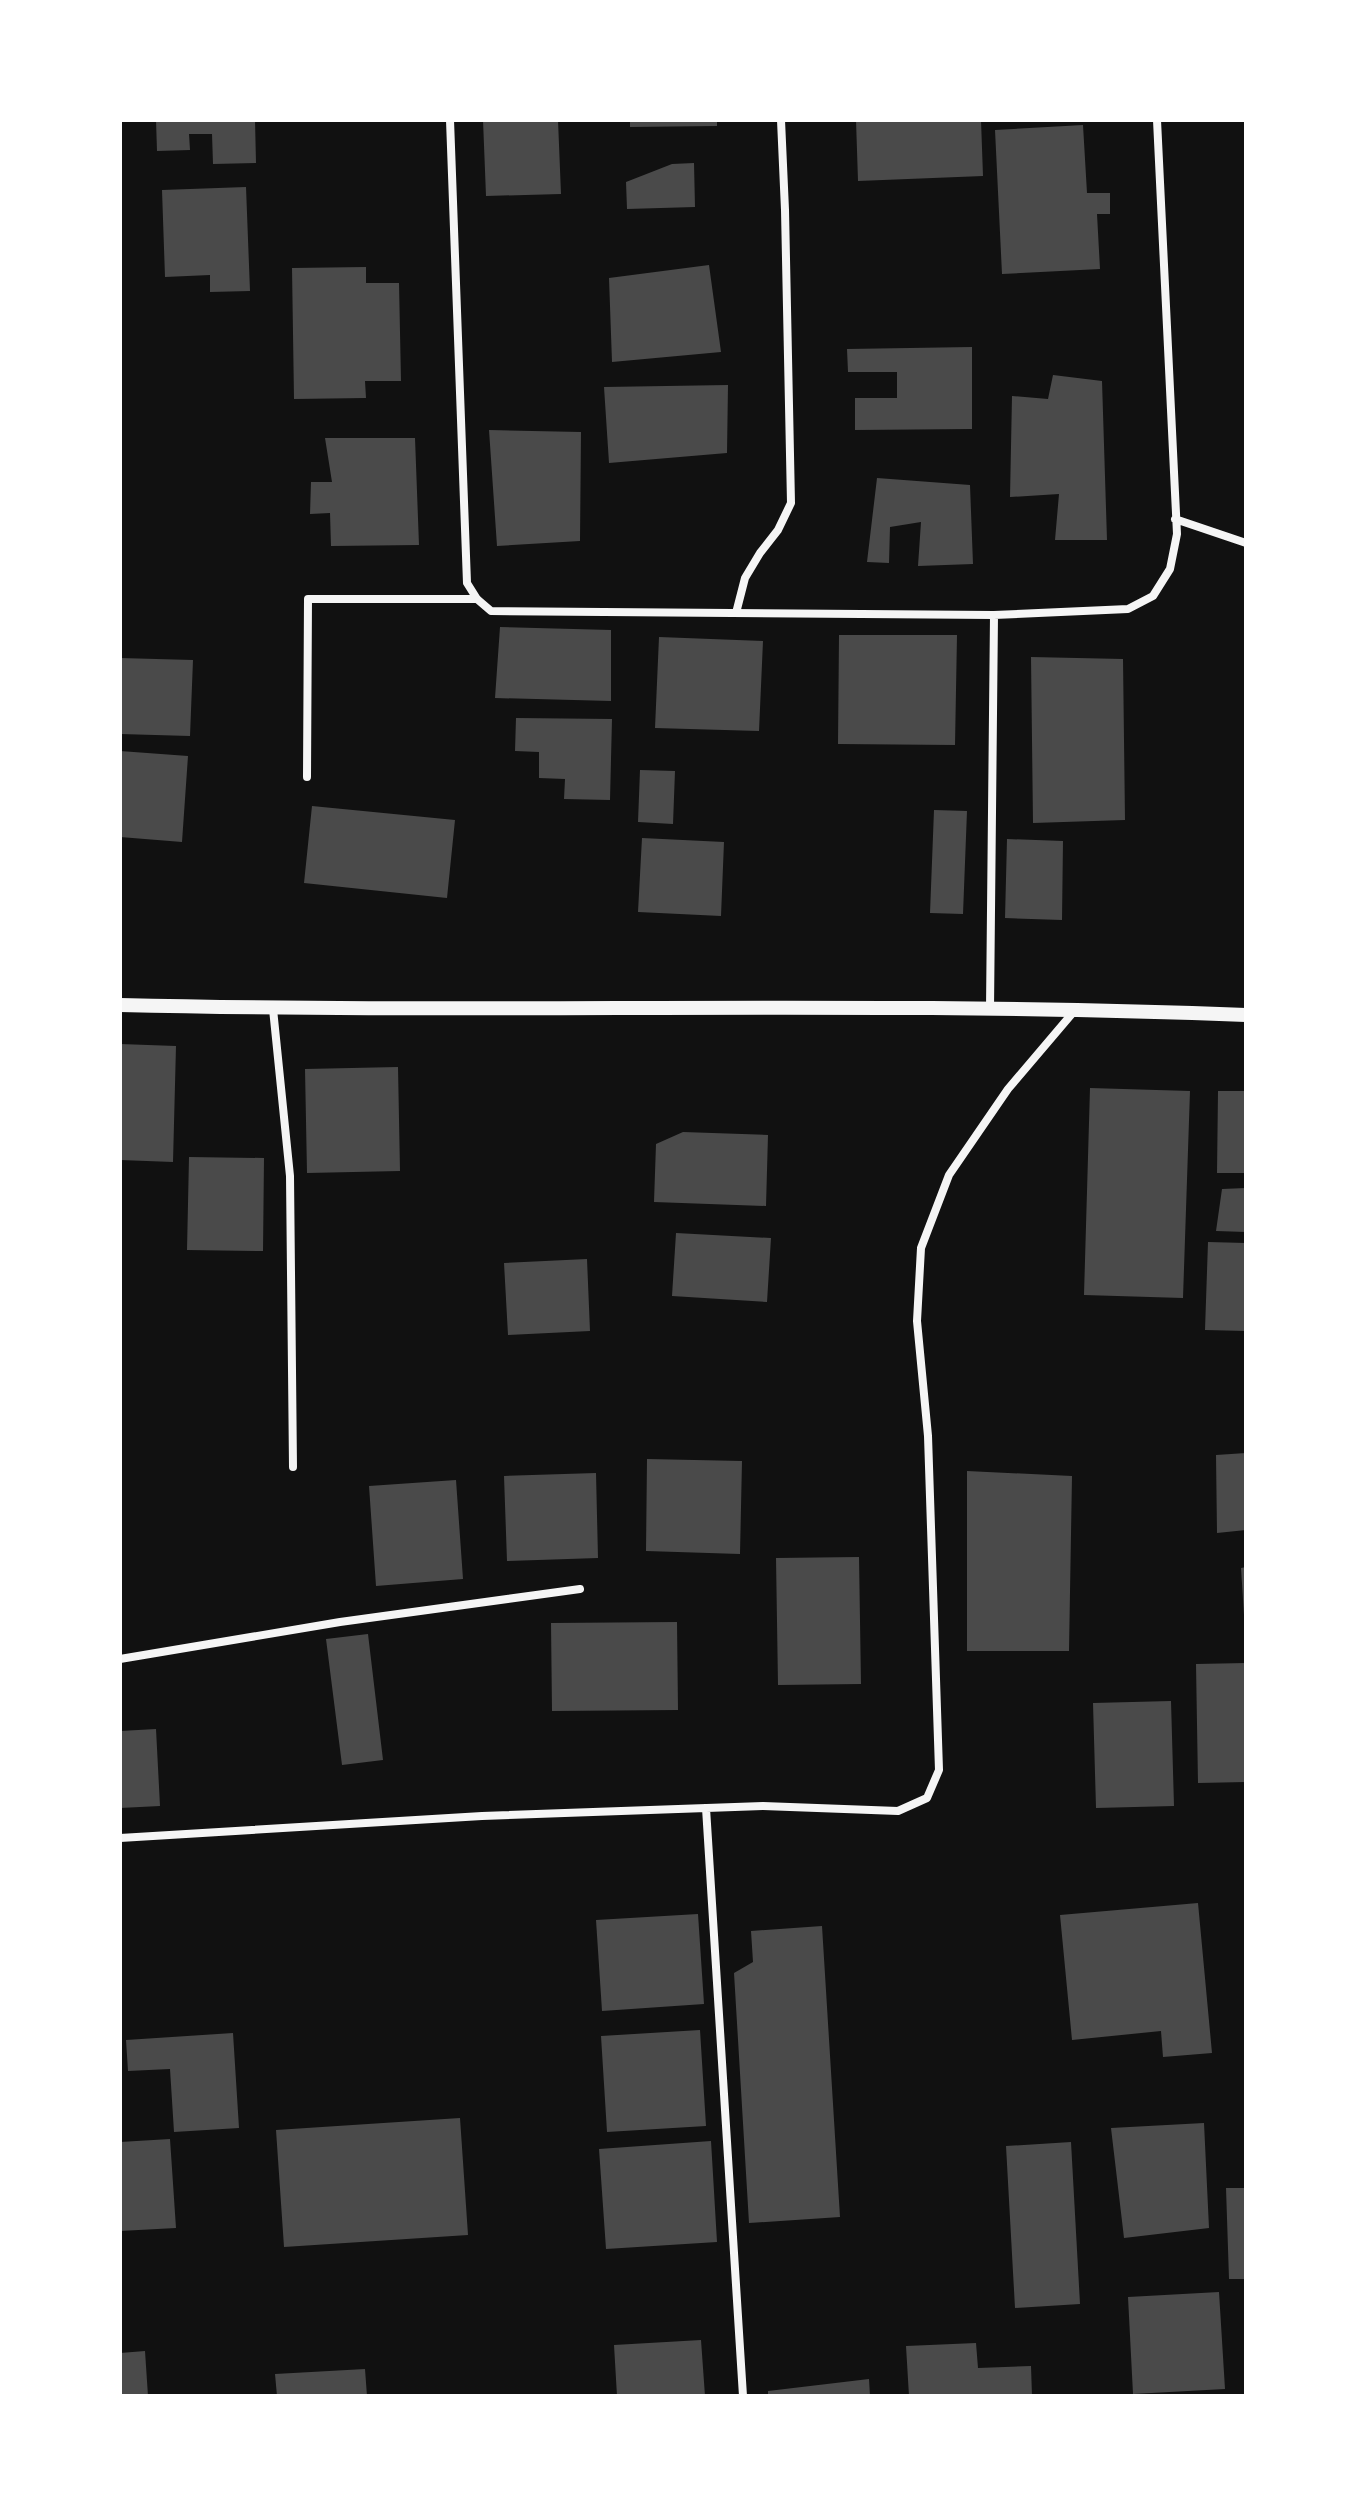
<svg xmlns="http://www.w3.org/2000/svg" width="1366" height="2516" viewBox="0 0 1366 2516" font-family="'Titillium Web',sans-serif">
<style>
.building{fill:#4a4a4a}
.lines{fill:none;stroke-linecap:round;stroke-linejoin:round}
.minor{stroke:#f5f5f5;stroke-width:8}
.tertiary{stroke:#f5f5f5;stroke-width:14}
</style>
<rect width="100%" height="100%" fill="#111"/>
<path class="building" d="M156 120H255L256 163 213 164 212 134H189L190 150 157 151Z
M483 120H558L561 194 486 196Z
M630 120H717V126L630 127Z
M856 120H981L983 176 858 181Z
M1083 125 1087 193H1110V214H1097L1100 269 1002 274 995 130Z
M694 163 695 207 627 209 626 182 672 164Z
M246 187 250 291 210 292V275L165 277 162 190Z
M709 265 721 352 612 362 609 278Z
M366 267V283H399L401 381H365L366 398 294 399 292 268Z
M972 347V429L855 430V398H897V372H848L847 349Z
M1053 375 1102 381 1107 540H1055L1059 494 1010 497 1012 396 1048 399Z
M728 385 727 453 609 463 604 387Z
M489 430 581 432 580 541 497 546Z
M325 438H415L419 545 331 546 330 513 310 514 311 482H332Z
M877 478 970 485 973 564 918 566 921 522 890 527 889 563 867 562Z
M500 627 611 630V701L495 698Z
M839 635H957L955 745 838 744Z
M659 637 763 641 759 731 655 728Z
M1031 657 1123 659 1125 820 1033 823Z
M120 658 193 660 190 736 120 734Z
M516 718 612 719 610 800 564 799 565 779 539 778V752L515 751Z
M120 751 188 756 182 842 120 837Z
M640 770 675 771 673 824 638 822Z
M312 806 455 820 447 898 304 883Z
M934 810 967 811 963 914 930 913Z
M642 838 724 842 721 916 638 912Z
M1007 839 1063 841 1062 920 1005 918Z
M120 1044 176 1046 173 1162 120 1160Z
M398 1067 400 1171 307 1173 305 1069Z
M1090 1088 1190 1091 1183 1298 1084 1295Z
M1218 1091H1246V1173H1217Z
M683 1132 768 1135 766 1206 654 1202 656 1144Z
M189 1157 264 1158 263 1251 187 1250Z
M1246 1188V1232L1216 1231 1222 1189Z
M676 1233 771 1238 767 1302 672 1296Z
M1208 1242 1246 1243V1331L1205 1330Z
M587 1259 590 1331 508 1335 504 1263Z
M1246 1453V1530L1217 1533 1216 1455Z
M647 1459 742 1461 740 1554 646 1551Z
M967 1471 1072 1476 1069 1651H967Z
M596 1473 598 1558 507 1561 504 1476Z
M456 1480 463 1579 376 1586 369 1486Z
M859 1557 861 1684 778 1685 776 1558Z
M1246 1567V1615H1244L1241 1568Z
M677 1622 678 1710 552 1711 551 1623Z
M368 1634 383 1760 342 1765 326 1639Z
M1246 1663V1782L1198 1783 1196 1664Z
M1171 1701 1174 1806 1096 1808 1093 1703Z
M156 1729 160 1806 120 1808V1731Z
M1198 1903 1212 2053 1163 2057 1161 2031 1072 2040 1060 1915Z
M698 1914 704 2004 602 2011 596 1920Z
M822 1926 840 2217 749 2223 734 1973 753 1962 751 1931Z
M700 2030 706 2126 607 2132 601 2036Z
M233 2033 239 2128 174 2132 170 2069 128 2071 126 2040Z
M460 2118 468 2235 284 2247 276 2130Z
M1204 2123 1209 2228 1124 2238 1111 2128Z
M170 2139 176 2228 120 2231V2142Z
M711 2141 717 2242 606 2249 599 2149Z
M1071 2142 1080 2304 1015 2308 1006 2146Z
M1226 2188H1246V2279H1229Z
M1219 2292 1225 2389 1133 2394 1128 2297Z
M701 2340 705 2396H617L614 2345Z
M976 2343 978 2368 1031 2366 1032 2396H909L906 2346Z
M145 2351 148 2396H120V2353Z
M365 2369 367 2396H277L275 2374Z
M869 2379 870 2396H768V2391Z"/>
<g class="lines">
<path class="minor" d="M450 120 467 583 477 599 491 611 994 615 1128 609 1153 596 1170 569 1177 534 1157 120
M1175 519 1246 543
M736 613 745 578 760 553 778 530 791 503 785 210 781 120
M307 777 308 599H477
M273 1009 290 1176 293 1467
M990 1009 994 615
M120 1659 340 1622 580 1589
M706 1808 743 2396
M120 1838 482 1816 763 1806 898 1811 927 1798 939 1770 928 1436 917 1321 921 1248 949 1175 1008 1089 1076 1009"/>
<path class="tertiary" d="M120 1005C495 1014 871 1000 1246 1015"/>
</g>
<rect width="1366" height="2516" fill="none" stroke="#ffffff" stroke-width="244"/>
</svg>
